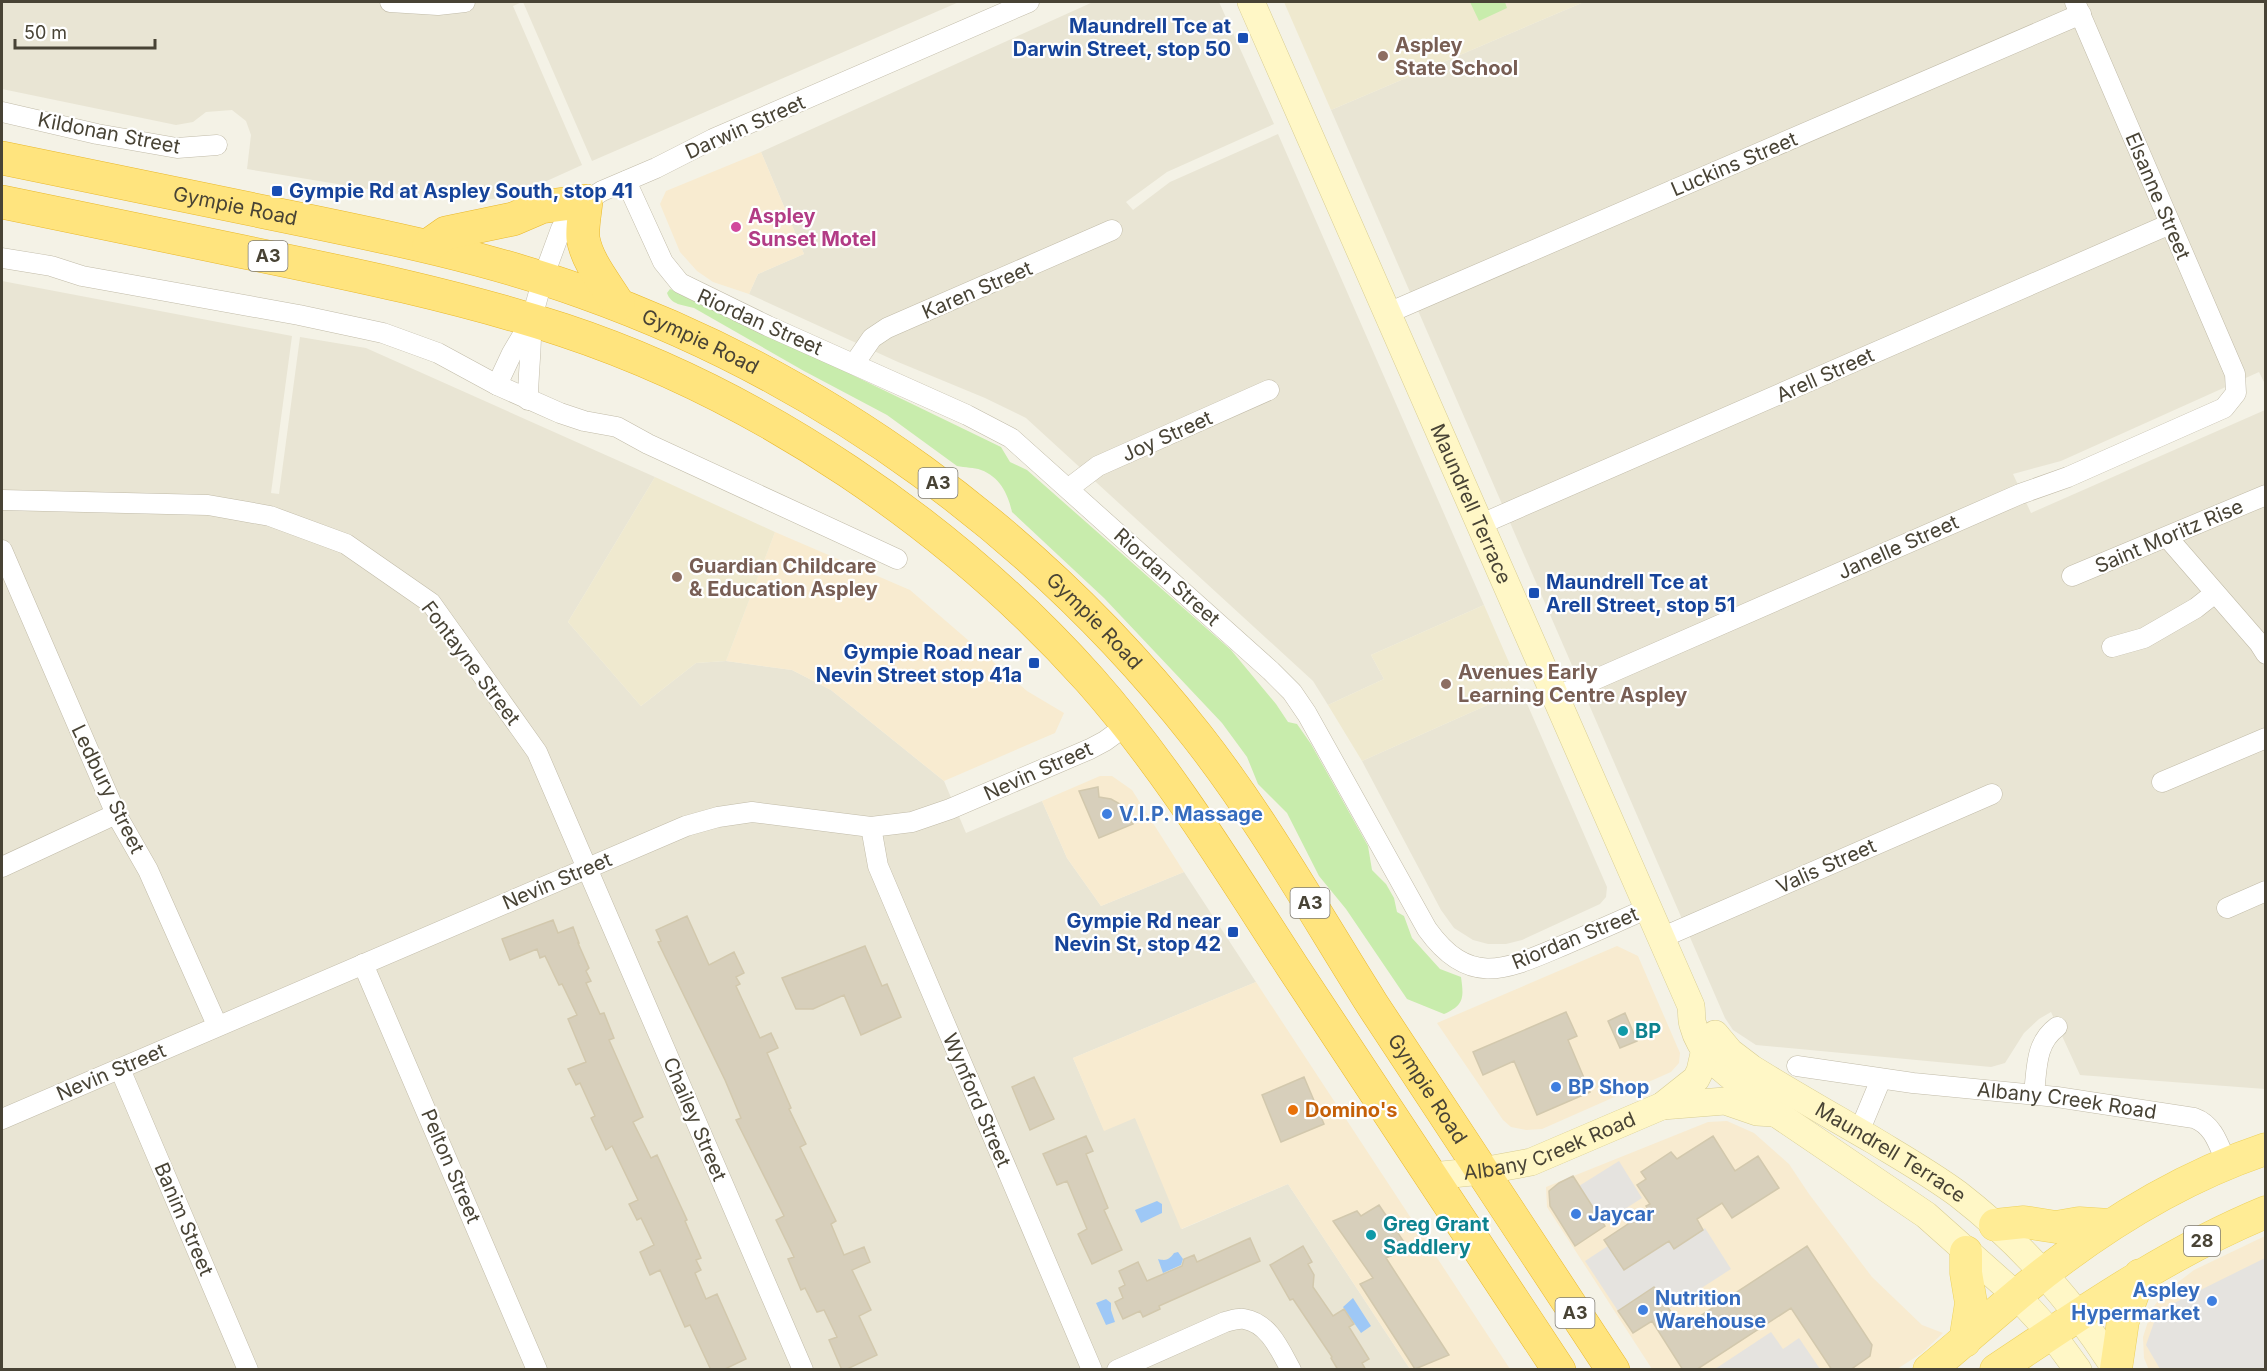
<svg xmlns="http://www.w3.org/2000/svg" width="2267" height="1371" viewBox="0 0 2267 1371" font-family="Inter,sans-serif">
<style>
.residential{fill:#e9e5d4}
.commercial{fill:#f8ebd0}
.education{fill:#efe9cf}
.green{fill:#c8ecac}
.parking{fill:#e5e3df}
.water{fill:#9ec8f6}
.building{fill:#d7cfbb;stroke:#d2c8ad;stroke-width:1.5}
.lines{fill:none;stroke-linecap:round;stroke-linejoin:round}
.minor-casing{stroke:#c1bba8;stroke-width:21}
.secondary-casing{stroke:#d8cd93;stroke-width:28}
.primary-casing{stroke:#edd15c;stroke-width:33}
.trunk-casing{stroke:#e9b82c;stroke-width:34}
.minor{stroke:#fff;stroke-width:20}
.secondary{stroke:#fff7c6;stroke-width:27}
.primary{stroke:#ffec95;stroke-width:32}
.trunk{stroke:#ffe47e;stroke-width:33}
.transit-dot{fill:#1a4fb4;stroke:#fff;stroke-width:2}
.education-dot{fill:#8d6e63;stroke:#fff;stroke-width:2}
.hotel-dot{fill:#d1479c;stroke:#fff;stroke-width:2}
.shop-dot{fill:#3f7fe0;stroke:#fff;stroke-width:2}
.culture-dot{fill:#0f9aa8;stroke:#fff;stroke-width:2}
.food-dot{fill:#e8710a;stroke:#fff;stroke-width:2}
.labels{text-anchor:middle;stroke-width:4.5;stroke-linejoin:round;paint-order:stroke}
.shield{fill:#fff;stroke:#7f7b72;stroke-width:1.5}
.shield-label{font-size:18px;font-weight:bold;fill:#484335}
.transit-label{font-size:20px;font-weight:bold;fill:#164399;stroke:#fff;text-anchor:end}
.education-label{font-size:20px;font-weight:bold;fill:#785e54;stroke:#fff;text-anchor:start}
.street-label{font-size:20px;fill:#484335;stroke:#fff}
.hotel-label{font-size:20px;font-weight:bold;fill:#b23c85;stroke:#fff;text-anchor:start}
.shop-label{font-size:20px;font-weight:bold;fill:#366cbe;stroke:#fff;text-anchor:start}
.culture-label{font-size:20px;font-weight:bold;fill:#0d838f;stroke:#fff;text-anchor:start}
.food-label{font-size:20px;font-weight:bold;fill:#c56008;stroke:#fff;text-anchor:start}
</style>
<rect width="100%" height="100%" fill="#f4f2e6"/>
<path class="residential" d="M2 2H522L513 6 582 165 518 194 487 200 428 199 247 169 251 135 246 121 232 110 206 112 193 122 176 125 2 89Z
M523 2H959L592 161Z
M1093 2H1219L1274 124 1167 172 1126 202 1133 210 1170 182 1278 134 1484 605 1371 655 1384 679 1328 705 1313 681 1026 418 985 398 898 362 749 294 758 274 804 254 761 152Z
M1584 2H2265V384L2259 372 2061 461 2013 474 2031 513 2265 410V1089L2080 1075 2051 1012 2039 1019 2024 1033 2005 1063 1991 1067 1756 1045 1733 1030 1725 1018 1331 110Z
M2 281 292 336 271 493 279 494 300 337 366 348 655 477 568 622 641 706 696 663 726 661 792 670 831 690 944 781 966 833 1042 801 1067 858 1101 906 1184 872 1256 982 1073 1058 1104 1130 1135 1117 1182 1229 1288 1184 1410 1369H2Z
M1521 690 1607 887 1606 897 1600 904 1522 940 1506 944H1488L1473 940 1454 928 1441 910 1362 761Z"/>
<path class="commercial" d="M761 152 804 254 758 274 749 294 713 282 697 271 680 252 660 204 666 191Z
M775 532 910 590 1027 691 1064 713 1055 733 944 781 831 690 792 670 726 661Z
M1100 776H1112L1132 790 1184 872 1101 906 1067 858 1042 801Z
M1617 946 1638 956 1680 1053 1679 1063 1671 1072 1542 1129 1526 1130 1511 1127 1503 1120 1437 1023Z
M1256 982 1510 1369H1410L1288 1184 1181 1229 1135 1118 1104 1131 1073 1058Z
M1727 1121 1754 1133 1789 1164 1809 1194 1872 1277 1922 1325 1943 1333 1922 1353 1897 1369H1652L1547 1207 1546 1187 1708 1122Z
M2265 1236V1369L2149 1370 2144 1358 2143 1337 2152 1309 2164 1293 2194 1270Z"/>
<path class="education" d="M1284 2H1584L1331 110Z
M655 477 775 532 726 661 696 663 641 706 568 622Z
M1484 605 1521 690 1362 761 1328 705 1384 679 1371 655Z"/>
<path class="green" d="M1470 2H1505L1507 8 1479 21Z
M670 289 739 320 1001 447 1010 462 1027 470 1231 650 1276 704 1288 722 1297 724 1311 744 1368 846 1372 870 1386 884 1394 898 1397 912 1404 916 1412 938 1440 969 1461 977C1464 998 1464 1005 1444 1014L1407 999 1346 909 1319 876 1287 813 1258 784 1247 757 1222 723 1104 598 1012 512C1008 494 1000 477 981 470 974 467 965 468 957 466L887 415 804 371 694 308C683 305 671 305 667 293Z"/>
<path class="parking" d="M1619 1161 1642 1198 1603 1223 1579 1186Z
M1705 1228 1731 1269 1669 1309 1654 1287 1618 1311 1585 1261 1608 1246 1624 1270 1669 1241 1674 1249Z
M2265 1258V1369H2160L2146 1345 2158 1311Z
M1771 1332 1783 1349 1799 1338 1820 1369H1715Z"/>
<path class="water" d="M1157 1201 1162 1204V1213L1141 1223 1135 1210Z
M1178 1252 1183 1259 1181 1265 1163 1273 1158 1259C1166 1261 1169 1260 1174 1253Z
M1353 1298 1371 1326 1361 1333 1343 1307Z
M1106 1299 1111 1303V1310L1115 1322 1106 1325 1096 1303Z"/>
<path class="building" d="M1098 787 1099 797 1111 799 1120 804 1133 824 1099 838 1079 791Z
M687 916 709 965 734 952 744 973 736 977 740 984 736 986 760 1038 771 1033 778 1048 767 1053 791 1108 789 1109 806 1144 800 1147 836 1221 831 1224 844 1255 864 1247 870 1262 852 1270 871 1310 859 1316 877 1355 845 1370H842L829 1340 837 1337 824 1310 817 1312 805 1288 801 1290 788 1259 794 1257 776 1220 784 1216 736 1120 741 1118 725 1080 658 942 661 941 656 930Z
M553 920 558 933 573 927 579 943H578L589 968 586 971 591 981 586 983 600 1014 604 1013 614 1038 609 1040 643 1117 633 1122 651 1158 657 1155 687 1220 685 1221 701 1258 696 1260 701 1270 695 1273 706 1299 717 1294 746 1359 723 1370H711L690 1325 685 1327 660 1270 650 1275 640 1252 654 1245 641 1218 637 1220 629 1204 638 1200 612 1146 606 1150 591 1118 595 1116 580 1083 576 1085 568 1069 586 1062 568 1019 577 1015 562 984 559 985 545 956 540 958 537 949 510 960 502 939Z
M865 946 882 986 887 984 901 1017 861 1035 844 995 813 1009H796L782 978Z
M1566 1012 1577 1036 1568 1040 1590 1092 1537 1115 1514 1061 1483 1075 1473 1052Z
M1625 1013 1637 1041 1620 1048 1608 1021Z
M1034 1077 1054 1119 1030 1130 1012 1087Z
M1304 1077 1324 1124 1281 1142 1262 1095Z
M1086 1136 1093 1151 1086 1154 1108 1208 1104 1210 1122 1250 1092 1264 1078 1234 1087 1229 1067 1181 1057 1185 1043 1154Z
M1713 1136 1735 1171 1758 1156 1779 1188 1732 1218 1722 1203 1697 1219 1703 1230 1674 1249 1669 1241 1624 1270 1604 1240 1649 1210 1646 1206 1650 1204 1637 1185 1646 1179 1641 1172 1671 1152 1677 1159Z
M1573 1176 1605 1226 1575 1246 1550 1206 1549 1191 1559 1183Z
M1379 1205 1408 1248 1386 1258 1449 1355 1415 1369 1360 1284 1373 1278 1333 1221 1357 1211 1361 1216Z
M1250 1238 1260 1261 1159 1306 1160 1309 1143 1317 1140 1311 1123 1319 1115 1302 1123 1298 1119 1288 1125 1285 1119 1271 1138 1262 1147 1281 1182 1266 1184 1259 1194 1255 1197 1262Z
M1303 1246 1312 1262 1308 1264 1314 1275 1313 1287 1333 1316 1344 1309 1354 1324 1349 1327 1369 1359 1362 1363 1366 1370H1338L1331 1358 1332 1357 1293 1299 1290 1300 1270 1265Z
M1807 1246 1872 1345 1870 1356 1850 1370H1832L1791 1308 1696 1370H1683L1652 1321 1633 1333 1618 1311 1654 1287 1682 1328Z"/>
<g class="lines">
<defs>
<g id="minor">
<path d="M390 2 438 5 465 2"/>
<path d="M2 112 97 134 177 148 217 145"/>
<path d="M626 181 663 262 680 283 768 326 967 415 1011 438 1271 671 1292 692 1307 714 1427 929C1470 989 1507 969 1564 945 1592 933 1620 921 1648 908"/>
<path d="M2 258 51 266 82 276 299 315 383 333 438 353 497 385 560 413 584 421 617 427 648 444 897 559"/>
<path d="M1388 313 2081 14"/>
<path d="M854 364 872 338 887 328 1112 230"/>
<path d="M497 385 512 353 531 321 543 278 561 229 567 218 586 201 602 191 656 168 713 139 1029 2"/>
<path d="M528 400C528 373 532 348 531 321"/>
<path d="M1069 488 1098 466 1269 390"/>
<path d="M2 500 208 505 270 516 346 544 431 603 537 752 803 1370"/>
<path d="M1479 525 2170 224"/>
<path d="M2167 537 2259 643 2266 654"/>
<path d="M2 550 116 814 148 870 217 1025"/>
<path d="M2072 576 2266 495"/>
<path d="M2112 647 2144 638 2196 608 2215 593"/>
<path d="M1555 697 2020 494 2068 477 2224 408 2236 393 2235 374 2075 2"/>
<path d="M2162 782 2266 738"/>
<path d="M871 827 878 866 1092 1370"/>
<path d="M2 867 116 814"/>
<path d="M2227 908 2266 891"/>
<path d="M1661 938 1992 794"/>
<path d="M363 964 537 1370"/>
<path id="s1" d="M1797 1066 1913 1083 2057 1097 2194 1118C2214 1125 2219 1146 2227 1164"/>
<path d="M120 1069 248 1370"/>
<path d="M2034 1094C2037 1069 2035 1043 2057 1027"/>
<path d="M2 1119 686 826 718 817 752 812 871 827 912 822 950 809 1090 749 1105 741 1127 725"/>
<path d="M1859 1132 1881 1079"/>
<path d="M1117 1370 1225 1322C1230 1321 1238 1318 1244 1319 1269 1323 1280 1350 1291 1370"/>
</g>
<g id="secondary">
<path id="s2" d="M1251 2 1691 1006C1692 1012 1691 1020 1693 1025 1704 1068 1750 1085 1777 1114L1926 1215 2017 1296 2051 1333 2078 1370"/>
<path id="s3" d="M1715 1034 1730 1052 1751 1068C1791 1093 1832 1116 1873 1140 1901 1157 1931 1174 1958 1194 2020 1242 2074 1303 2116 1370"/>
<path d="M1662 1106 1725 1101 1757 1112 1773 1113"/>
<path id="s4" d="M1432 1176 1482 1171 1531 1162 1662 1106 1696 1079 1700 1071 1705 1049"/>
</g>
<path id="primary" d="M1995 1225 2024 1222 2056 1227 2079 1223 2110 1225
M1965 1341 1971 1303 1966 1273V1252
M2116 1369 2123 1321 2140 1275
M1929 1370C1968 1338 2005 1304 2044 1273 2111 1221 2185 1176 2266 1149
M1996 1370C2083 1312 2169 1252 2266 1212"/>
<g id="trunk">
<path id="s5" d="M2 158C99 178 197 198 294 218 392 238 489 258 583 292 825 378 1039 535 1197 736 1263 820 1315 914 1372 1004 1452 1126 1532 1248 1613 1370"/>
<path d="M2 202C82 218 163 235 244 252 352 274 459 296 563 330 760 395 952 526 1090 680 1167 767 1229 869 1292 966 1381 1100 1470 1235 1559 1370"/>
<path d="M429 245 446 233 513 219 541 207 586 201C585 213 582 226 583 238 587 262 606 284 618 304"/>
</g>
</defs>
<use href="#minor" class="minor-casing"/>
<use href="#secondary" class="secondary-casing"/>
<use href="#primary" class="primary-casing"/>
<use href="#trunk" class="trunk-casing"/>
<use href="#minor" class="minor"/>
<use href="#secondary" class="secondary"/>
<use href="#primary" class="primary"/>
<use href="#trunk" class="trunk"/>
</g>
<g class="transit-dot">
<rect x="1237" y="32" width="12" height="12" rx="3"/>
<rect x="271" y="185" width="12" height="12" rx="3"/>
<rect x="1528" y="587" width="12" height="12" rx="3"/>
<rect x="1028" y="657" width="12" height="12" rx="3"/>
<rect x="1227" y="926" width="12" height="12" rx="3"/>
</g>
<g class="education-dot">
<circle cx="1383" cy="56" r="6"/>
<circle cx="677" cy="577" r="6"/>
<circle cx="1446" cy="684" r="6"/>
</g>
<circle class="hotel-dot" cx="736" cy="227" r="6"/>
<g class="shop-dot">
<circle cx="1107" cy="814" r="6"/>
<circle cx="1556" cy="1087" r="6"/>
<circle cx="1576" cy="1214" r="6"/>
<circle cx="2212" cy="1301" r="6"/>
<circle cx="1643" cy="1310" r="6"/>
</g>
<g class="culture-dot">
<circle cx="1623" cy="1031" r="6"/>
<circle cx="1371" cy="1235" r="6"/>
</g>
<circle class="food-dot" cx="1293" cy="1110" r="6"/>
<g class="labels">
<g class="shield">
<rect x="248.5" y="241" width="39" height="30" rx="4.5"/>
<rect x="918.5" y="468" width="39" height="30" rx="4.5"/>
<rect x="1290.5" y="888" width="39" height="30" rx="4.5"/>
<rect x="2184" y="1226" width="36" height="30" rx="4.5"/>
<rect x="1555.5" y="1298" width="39" height="30" rx="4.5"/>
</g>
<g class="shield-label">
<text x="268" y="262">A3</text>
<text x="938" y="489">A3</text>
<text x="1310" y="909">A3</text>
<text x="2202" y="1247">28</text>
<text x="1575" y="1319">A3</text>
</g>
<g class="transit-label">
<text x="1231" y="33">Maundrell Tce at<tspan x="1231" dy="23">Darwin Street, stop 50</tspan></text>
<text x="289" y="198" text-anchor="start">Gympie Rd at Aspley South, stop 41</text>
<text x="1546" y="589" text-anchor="start">Maundrell Tce at<tspan x="1546" dy="23">Arell Street, stop 51</tspan></text>
<text x="1022" y="659">Gympie Road near<tspan x="1022" dy="23">Nevin Street stop 41a</tspan></text>
<text x="1221" y="928">Gympie Rd near<tspan x="1221" dy="23">Nevin St, stop 42</tspan></text>
</g>
<g class="education-label">
<text x="1395" y="52">Aspley<tspan x="1395" dy="23">State School</tspan></text>
<text x="689" y="573">Guardian Childcare<tspan x="689" dy="23">&amp; Education Aspley</tspan></text>
<text x="1458" y="679">Avenues Early<tspan x="1458" dy="23">Learning Centre Aspley</tspan></text>
</g>
<g class="street-label">
<text transform="translate(745 127) rotate(-24)" y="7">Darwin Street</text>
<text transform="translate(109 133) rotate(11)" y="7">Kildonan Street</text>
<text transform="translate(1734 164) rotate(-23)" y="7">Luckins Street</text>
<text transform="translate(2158 196) rotate(67)" y="7">Elsanne Street</text>
<text dy="7" stroke="none"><textPath href="#s5" startOffset="238">Gympie Road</textPath></text>
<text transform="translate(977 290) rotate(-23)" y="7">Karen Street</text>
<text transform="translate(760 322) rotate(24)" y="7">Riordan Street</text>
<text dy="7" stroke="none"><textPath href="#s5" startOffset="724">Gympie Road</textPath></text>
<text transform="translate(1825 375) rotate(-24)" y="7">Arell Street</text>
<text transform="translate(1167 436) rotate(-24)" y="7">Joy Street</text>
<text dy="7" stroke="none"><textPath href="#s2" startOffset="548">Maundrell Terrace</textPath></text>
<text transform="translate(2169 536) rotate(-23)" y="7">Saint Moritz Rise</text>
<text transform="translate(1898 547) rotate(-24)" y="7">Janelle Street</text>
<text transform="translate(1167 577) rotate(42)" y="7">Riordan Street</text>
<text dy="7" stroke="none"><textPath href="#s5" startOffset="1210">Gympie Road</textPath></text>
<text transform="translate(471 663) rotate(53)" y="7">Fontayne Street</text>
<text transform="translate(1038 771) rotate(-24)" y="7">Nevin Street</text>
<text transform="translate(108 789) rotate(64)" y="7">Ledbury Street</text>
<text transform="translate(1826 866) rotate(-24)" y="7">Valis Street</text>
<text transform="translate(557 881) rotate(-23)" y="7">Nevin Street</text>
<text transform="translate(1575 938) rotate(-22)" y="7">Riordan Street</text>
<text transform="translate(111 1072) rotate(-23)" y="7">Nevin Street</text>
<text dy="7" stroke="none"><textPath href="#s5" startOffset="1786">Gympie Road</textPath></text>
<text transform="translate(977 1100) rotate(67)" y="7">Wynford Street</text>
<text dy="7" stroke="none"><textPath href="#s1" startOffset="272">Albany Creek Road</textPath></text>
<text transform="translate(695 1119) rotate(67)" y="7">Chailey Street</text>
<text dy="7" stroke="none"><textPath href="#s4" startOffset="122">Albany Creek Road</textPath></text>
<text dy="7" stroke="none"><textPath href="#s3" startOffset="213">Maundrell Terrace</textPath></text>
<text transform="translate(451 1166) rotate(67)" y="7">Pelton Street</text>
<text transform="translate(184 1219) rotate(67)" y="7">Banim Street</text>
</g>
<g class="hotel-label">
<text x="748" y="223">Aspley<tspan x="748" dy="23">Sunset Motel</tspan></text>
</g>
<g class="shop-label">
<text x="1119" y="821">V.I.P. Massage</text>
<text x="1568" y="1094">BP Shop</text>
<text x="1588" y="1221">Jaycar</text>
<text x="2200" y="1297" text-anchor="end">Aspley<tspan x="2200" dy="23">Hypermarket</tspan></text>
<text x="1655" y="1305">Nutrition<tspan x="1655" dy="23">Warehouse</tspan></text>
</g>
<g class="culture-label">
<text x="1635" y="1038">BP</text>
<text x="1383" y="1231">Greg Grant<tspan x="1383" dy="23">Saddlery</tspan></text>
</g>
<g class="food-label">
<text x="1305" y="1117">Domino's</text>
</g>
</g>
<rect width="2267" height="1371" fill="none" stroke="#484335" stroke-width="6"/>
<path d="M15 39v9h140v-9" fill="none" stroke="#484335" stroke-width="3"/>
<text x="24" y="39" font-size="18" fill="#484335" stroke="#ffffff" stroke-width="4.5" paint-order="stroke">50 m</text>
</svg>
